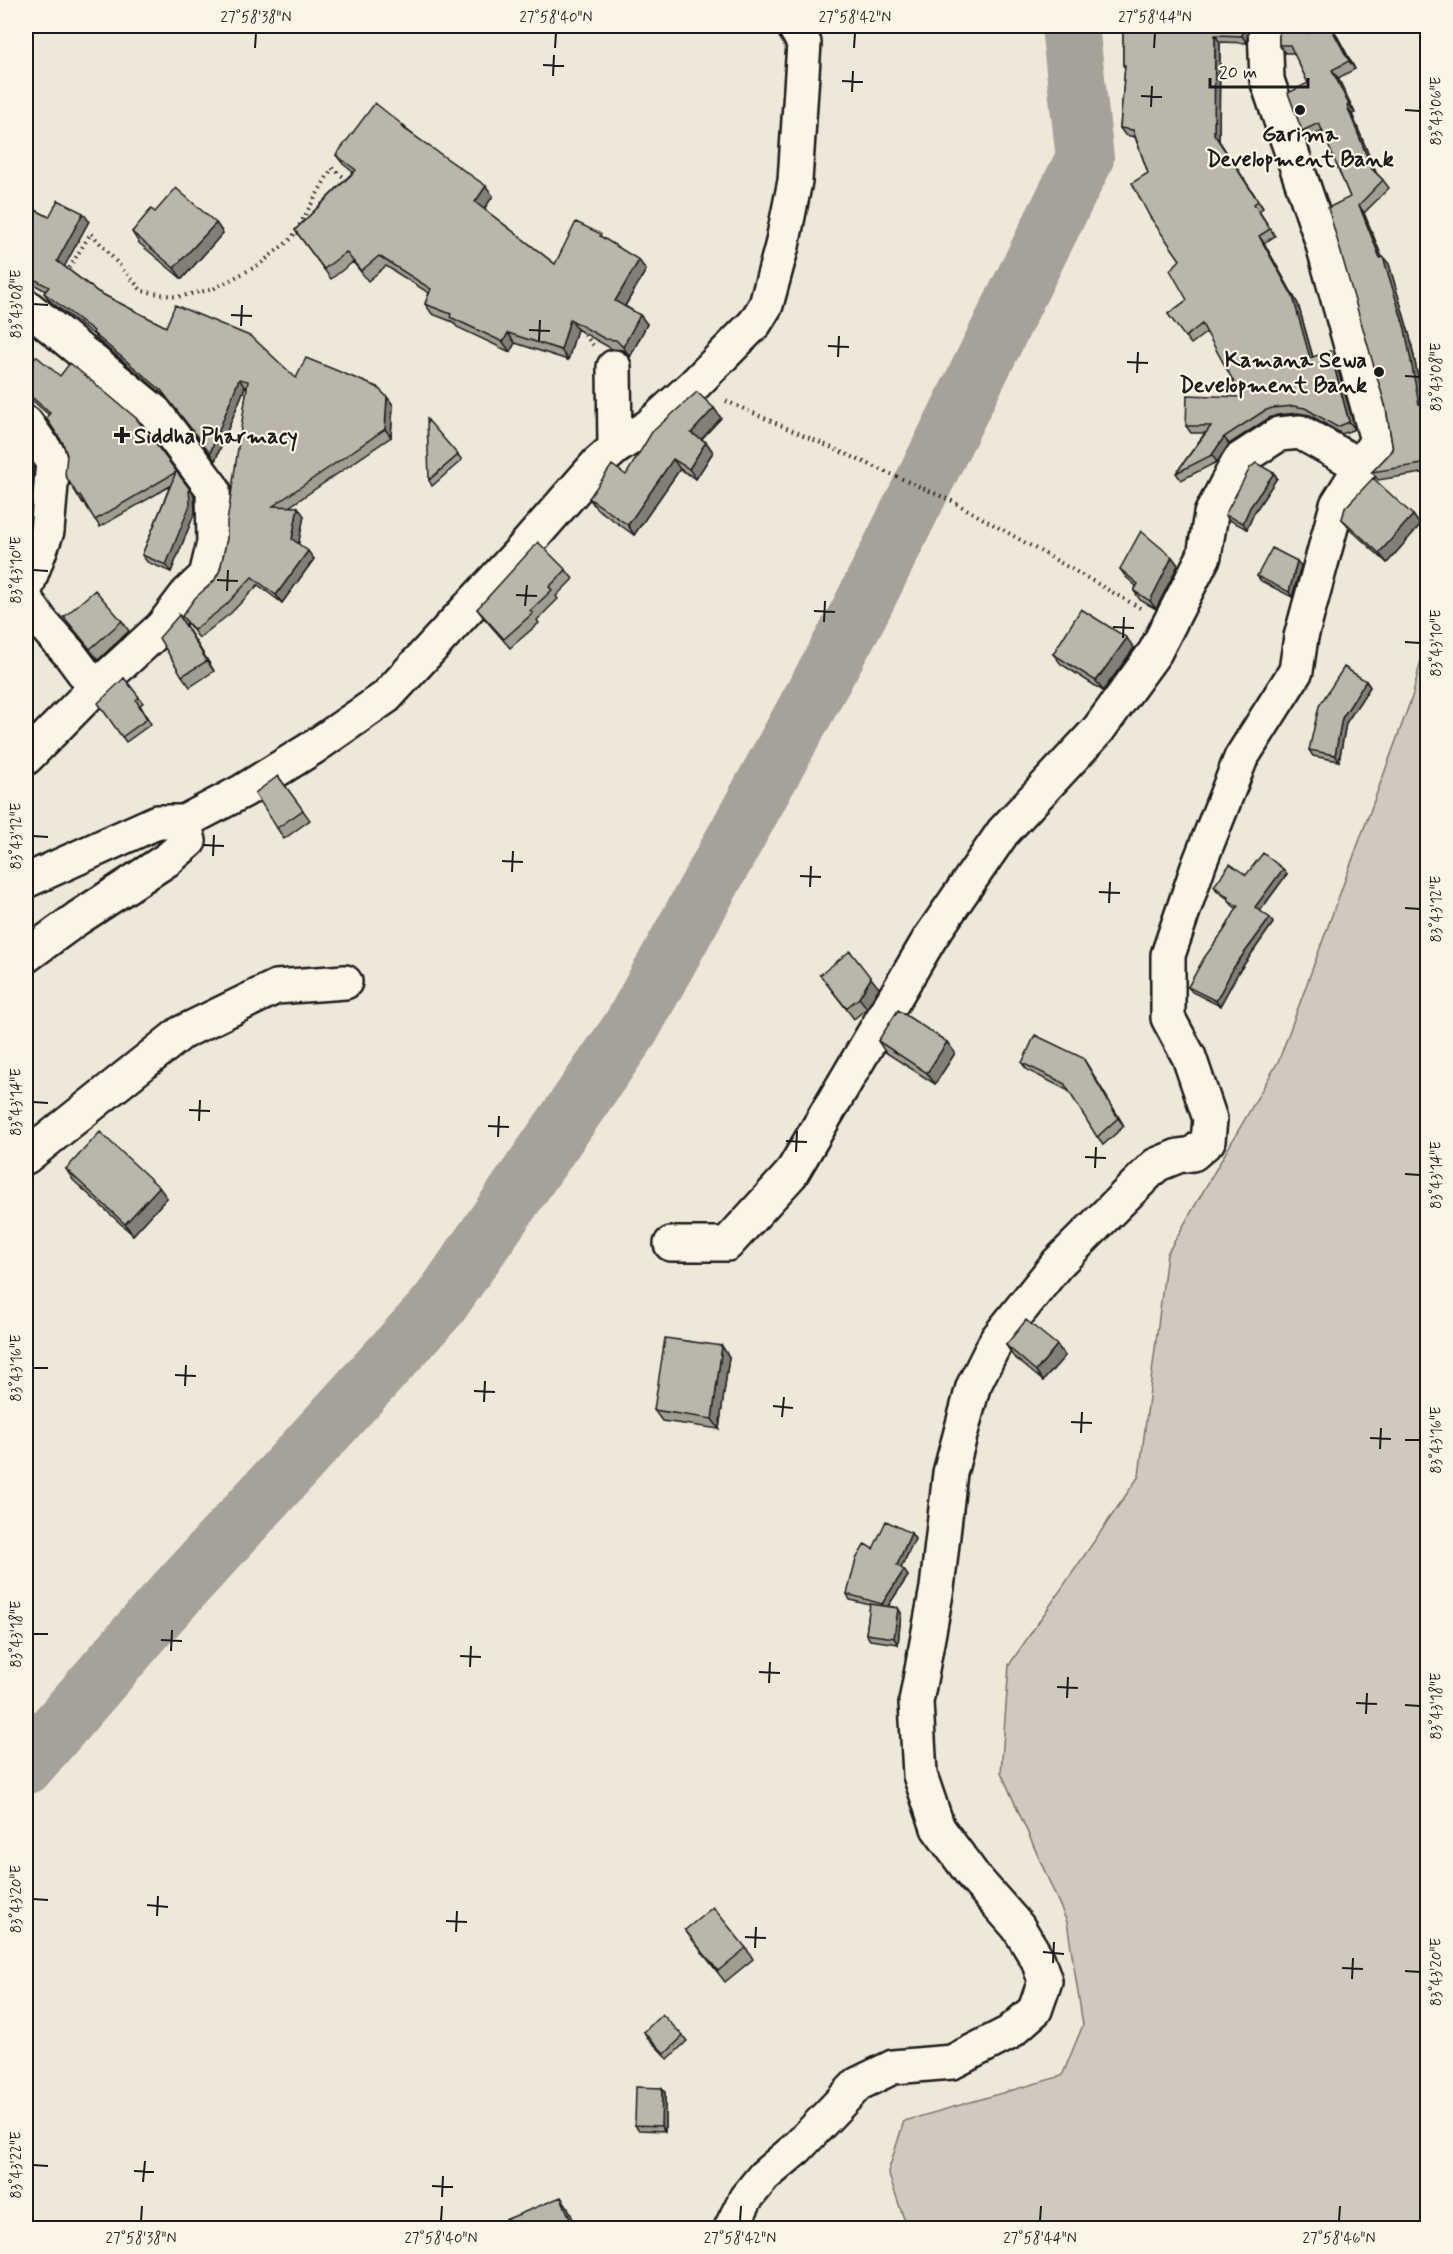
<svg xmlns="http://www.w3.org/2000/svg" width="1453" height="2254" viewBox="0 0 1453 2254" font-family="Mynerve,sans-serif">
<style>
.green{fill:#cfcabd;stroke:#76736c;stroke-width:1.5}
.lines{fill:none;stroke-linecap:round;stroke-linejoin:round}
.river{stroke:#a7a299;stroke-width:58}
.minor-casing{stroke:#1c1c1c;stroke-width:38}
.highway-casing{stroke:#1c1c1c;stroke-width:38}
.path{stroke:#1c1c1c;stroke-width:4;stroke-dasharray:1.5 4.5;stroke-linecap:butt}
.minor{stroke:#fcf5e5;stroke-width:33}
.highway{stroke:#fcf5e5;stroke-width:33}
.wall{fill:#a09d92;stroke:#1c1c1c;stroke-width:1.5}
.shaded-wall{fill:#827f77;stroke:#1c1c1c;stroke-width:1.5}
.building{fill:#bab6aa;stroke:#1c1c1c;stroke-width:1.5}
.ticks{fill:none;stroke:#1c1c1c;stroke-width:2}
.poi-dot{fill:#1c1c1c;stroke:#fcf5e5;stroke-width:2}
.labels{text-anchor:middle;stroke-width:4.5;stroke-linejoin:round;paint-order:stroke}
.poi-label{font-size:22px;font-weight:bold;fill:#1c1c1c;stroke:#fcf5e5}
.neatline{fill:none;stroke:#1c1c1c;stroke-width:2}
.ticks-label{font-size:15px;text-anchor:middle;fill:#1c1c1c}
</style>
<rect width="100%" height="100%" fill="#eee8d9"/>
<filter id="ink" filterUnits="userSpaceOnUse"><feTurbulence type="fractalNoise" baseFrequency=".0167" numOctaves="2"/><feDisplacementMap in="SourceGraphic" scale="12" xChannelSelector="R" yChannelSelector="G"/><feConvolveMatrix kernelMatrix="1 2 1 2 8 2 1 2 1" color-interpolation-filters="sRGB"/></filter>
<g filter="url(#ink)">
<path class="green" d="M1427 636V2228H907L888 2172 904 2121 1062 2076 1083 2025 1067 1922 1001 1772 1009 1665 1139 1476 1167 1254 1279 1060 1412 697Z"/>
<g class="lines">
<path class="river" d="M26 1765 148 1624 439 1305 631 1028 860 611 1085 158 1070 26"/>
<defs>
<path id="minor" d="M26 423 53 461 47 531 26 588
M615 448 649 426 693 386 755 323 766 305 782 246 795 181 804 43 794 26
M26 600 42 623 69 653 95 688
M184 822 243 791 314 747 386 697 520 552 597 464 615 448 614 367
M26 881 157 822H184L189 841 168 859 78 918 26 956
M26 1157 181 1033 276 987 345 982
M671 1244H727L791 1174 930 938 1003 832 1098 730 1155 652 1204 556 1211 514 1239 460 1279 434 1300 432 1361 466
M731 2228 746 2198 764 2176 797 2148 858 2084 893 2067 952 2062 1009 2033 1035 2010 1045 1981 1038 1960 1018 1927 974 1877 938 1828 920 1775 916 1702 937 1588 950 1473 973 1387 997 1339 1057 1264 1156 1165 1178 1156 1193 1154 1208 1141 1210 1119 1189 1057 1168 1018V955L1199 864 1241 758 1296 671 1301 637 1337 505 1377 440 1322 241 1267 80 1265 26"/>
<path id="highway" d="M26 306 155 412 213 489 214 543 206 576 187 594 162 627 95 688 26 758"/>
</defs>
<use href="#minor" class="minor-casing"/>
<use href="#highway" class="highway-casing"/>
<path class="path" d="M66 273 91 233 142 291 177 297 213 289 259 265 292 238 332 168 350 182
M581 330 593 345
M726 401 952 501 1140 608"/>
<use href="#minor" class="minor"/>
<use href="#highway" class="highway"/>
</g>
<path class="wall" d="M1123 26H1248L1247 43 1220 42 1219 141 1263 208 1259 211 1275 236 1264 243 1298 304 1313 357 1335 359 1355 429 1342 434 1310 415 1298 413 1277 415 1269 418 1229 444 1217 462 1181 480 1176 473 1205 433H1191L1186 426 1242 397 1207 332 1191 344 1168 314 1187 300 1180 260 1135 137 1125 135 1120 128 1125 68 1123 65Z
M1279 26H1314V30L1322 26H1331L1355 69 1338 78 1355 113 1352 114 1376 173 1383 180 1389 188 1364 213 1382 257H1383L1389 264 1410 337 1423 403H1424L1428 408V472L1378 480 1372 472 1393 450 1350 197 1323 131 1307 139 1302 131 1308 83 1294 53H1285L1279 45Z
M404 126 407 130 493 196 484 209 555 264 604 239 646 270 625 306 640 315 647 324 630 357 623 350 612 349 577 329 568 360 515 343 510 352 457 327 453 322 432 314 425 304 429 293 386 266 368 281 353 262 331 279 295 230 353 172 343 164 336 155Z
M26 205 49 217 89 221 64 266 98 292 166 327 296 378 387 397 393 405 391 437 289 507 304 516 298 544 314 559 282 603 258 585 231 613 199 638 182 616 214 581 220 570 227 539 247 387H245L215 461 167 398 99 341 94 335 50 301 44 293 46 291 26 280Z
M155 212 216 223 223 233 182 279 139 243 132 232Z
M26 370 60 376 136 418 194 495 195 512 171 572 147 562 142 555 170 486 100 527 84 502 83 503 78 496 63 443 49 415 26 395Z
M721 418 701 439 706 442 713 452 696 479 680 469 634 535 596 508 589 498 626 475Z
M458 455 462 460 432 486 429 480Z
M1274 473 1277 478 1254 513 1247 529 1229 520 1225 515Z
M1413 515 1420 525 1387 563 1350 529 1342 519Z
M1172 557 1178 565 1156 609 1140 600 1134 591 1136 586 1126 577 1120 569Z
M1301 566 1292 597 1261 581 1257 576Z
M566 570 573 579 556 596 558 599 537 620 539 623 510 648 484 618 477 609Z
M179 615 214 671 190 687 182 676Z
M64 617 122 621 129 631 98 660Z
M1134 648 1103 691 1061 664 1053 654Z
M124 678 143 703 140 705 151 724 126 742 102 708Z
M1366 681 1370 687 1346 723 1339 761 1313 756 1309 750Z
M278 776 310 820 284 839 277 828Z
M1283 869 1287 874 1260 911 1273 923 1238 973 1220 1006 1192 992 1188 987 1225 929 1237 909 1232 905 1228 899 1217 891 1214 886 1246 875Z
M820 975 879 988 867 1008 854 1019Z
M878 1041 947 1042 955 1053 935 1084 885 1052Z
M1022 1063 1088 1066 1124 1126 1103 1145 1069 1091 1027 1070Z
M66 1169 167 1198 133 1235 73 1180Z
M1006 1345H1057L1065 1356 1043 1381 1013 1356Z
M729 1357 719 1429 662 1421 654 1410Z
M911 1533 915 1539 901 1568 908 1576 888 1606 898 1608 901 1613 898 1644 870 1640 866 1634 870 1605 850 1600 847 1594 873 1549Z
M685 1930 746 1948 753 1959 725 1982Z
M644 2032 683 2036 687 2041 668 2059 647 2037Z
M665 2093V2131L639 2130 635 2125Z"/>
<path class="shaded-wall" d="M1242 26H1248L1247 43 1242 36Z
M1308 26H1314V41L1308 33Z
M1330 26 1334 30 1355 69 1349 61Z
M1215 35 1220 42 1219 141 1263 208 1214 134Z
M1332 70 1338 78 1355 113 1349 105Z
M1347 106 1352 114 1378 177 1372 169Z
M486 186 493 196 482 212 475 202Z
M1359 205 1364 213 1385 265 1380 258Z
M83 213 89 221 63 269 57 261Z
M216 223 223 233 182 279 174 268Z
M1259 236 1264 243 1298 304 1315 365 1310 358Z
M1383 257 1389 264 1410 337 1425 412 1419 404Z
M639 260 646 270 622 311 615 301Z
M640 315 647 324 630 357 623 347Z
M570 319 577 329 568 360 561 350Z
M508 333 515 343 510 352 503 342Z
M1330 351 1335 359 1355 429 1349 422Z
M239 379 245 387 215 461 210 453Z
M387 397 393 405 391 437 385 429Z
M1424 403 1428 408V421Z
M714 408 721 418 698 443 691 433Z
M1224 437 1229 444 1217 462 1212 455Z
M706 442 713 452 696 479 689 469Z
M673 459 680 469 634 535 628 525Z
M30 461 34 466 31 499 26 507V496Z
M1274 473 1277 478 1254 513 1247 529 1243 523 1250 507Z
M189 488 194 495 195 512 171 572 166 565Z
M298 507 304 516 298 547 292 539Z
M1413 515 1420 525 1387 563 1379 553Z
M308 551 314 559 282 603 276 595Z
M1172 557 1178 565 1156 609 1150 601Z
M1297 561 1301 566 1292 597 1289 592Z
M179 615 186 626 214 671 207 661Z
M1127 638 1134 648 1103 691 1096 681Z
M1366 681 1370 687 1346 723 1339 761 1335 755 1342 718Z
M1283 869 1287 874 1259 912 1255 907Z
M1270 918 1273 923 1238 973 1220 1006 1216 1001 1234 967Z
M871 978 879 988 867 1008 859 998Z
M947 1042 955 1053 935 1084 927 1073Z
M1083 1058 1088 1066 1124 1126 1118 1118Z
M159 1187 167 1198 133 1235 125 1224Z
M1057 1345 1065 1356 1043 1381 1036 1371Z
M722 1346 729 1357 719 1429 712 1419Z
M911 1533 915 1539 900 1570 897 1565Z
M904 1570 908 1576 886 1609 882 1604Z
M898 1608 901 1613 898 1644 894 1638Z
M662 2088 665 2093V2131L661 2126Z
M561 2197 568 2207 577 2229H574Z"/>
<path class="building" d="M1123 26H1242V36L1215 35 1214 134 1258 201 1254 204 1270 229 1259 236 1293 297 1310 358 1330 351 1349 422 1337 427 1305 408 1293 406 1272 408 1264 411 1224 437 1212 455 1176 473 1211 426H1186L1187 395 1242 397 1202 324 1185 337 1168 314 1187 300 1170 270 1180 260 1150 217 1132 183 1148 173 1133 130 1120 128 1125 65H1123Z
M1279 26H1308V33L1322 26H1330L1349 61 1332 70 1349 105 1347 106 1372 169 1383 180 1359 205 1380 258 1383 257 1405 329 1419 404 1424 403 1428 421V463L1372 472 1393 450 1386 408 1328 208 1350 197 1319 123 1302 131 1288 93 1308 83 1290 45H1279Z
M375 103 404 126 402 127 486 186 475 202 555 264 576 222 601 234 600 236 639 260 615 301 640 315 623 347 616 340 605 339 570 319 561 350 508 333 503 342 450 317 451 314 425 304 431 289 379 256 361 271 346 252 324 269 295 230 356 170 336 155Z
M176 188 216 223 174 268 132 232 151 209 155 212Z
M58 200 83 213 57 261 98 292 166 327 175 305 252 337 296 378 306 358 377 387 387 397 385 429 273 506 298 507 292 539 308 551 276 595 252 577 226 605 194 630 182 616 195 598 214 581 220 570 227 539V522L248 381 239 379 210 453 161 390 93 333 94 331 44 293 49 287 26 275V205L49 217Z
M36 356 60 376 70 363 136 418 189 488 190 505 166 565 142 555 176 472 95 520 80 495 78 496 65 475 67 455 63 443 46 418 50 413 26 392V370Z
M697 392 714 408 691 433 706 442 689 469 673 459 628 525 589 498 612 465 626 475 652 432Z
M427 419 458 455 429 480Z
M26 455 30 461 27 494 26 496Z
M1256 463 1274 473 1250 507 1243 523 1225 515 1250 468Z
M1373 478 1413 515 1379 553 1342 519 1345 508Z
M1141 531 1172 557 1150 601 1134 591 1138 584 1120 569Z
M538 542 566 570 549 587 552 590 530 611 533 613 504 639 477 609Z
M1272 548 1297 561 1289 592 1257 576Z
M95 590 122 621 90 649 64 617Z
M1081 609 1127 638 1096 681 1053 654Z
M179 615 207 661 182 676 159 638Z
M1344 667 1366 681 1342 718 1335 755 1309 750 1319 706Z
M124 678 139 697 136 700 147 719 122 737 98 703Z
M278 776 303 810 277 828 255 793Z
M1263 853 1283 869 1255 907 1270 918 1234 967 1216 1001 1188 987 1204 958 1225 929 1238 906 1228 900 1229 898 1214 886 1230 864 1246 875Z
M850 951 871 978 859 998 846 1008 820 975Z
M898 1010 947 1042 927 1073 878 1041Z
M1035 1035 1083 1058 1118 1118 1097 1137 1064 1083 1022 1063Z
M100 1132 159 1187 125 1224 66 1169Z
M1026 1320 1057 1345 1036 1371 1006 1345Z
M665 1338 722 1346 712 1419 654 1410Z
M886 1521 911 1533 897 1565 904 1570 882 1604 847 1594 856 1559 865 1544 873 1549Z
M870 1604 898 1608 894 1638 866 1634Z
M713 1907 746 1948 718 1971 685 1930Z
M662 2014 683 2036 665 2054 644 2032Z
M636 2087 662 2088 661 2126 635 2125Z
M561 2197 574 2229H483Z"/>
</g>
<path class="ticks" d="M255 48 256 33M555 48 556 33M854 48 855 33M1154 48 1155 33M543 65 564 66M553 76 554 55M842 81 863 82M852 92 853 71M1141 96 1162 97M1151 107 1152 86M1405 110 1420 111M33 304 48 305M231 315 252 316M241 326 242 305M529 330 550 331M539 341 540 320M828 346 849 347M838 357 839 336M1127 362 1148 363M1137 373 1138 352M1405 376 1420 377M33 570 48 571M217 580 238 581M227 591 228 570M516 595 537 596M525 606 527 585M814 611 835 612M824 622 825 601M1113 627 1134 628M1123 638 1124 617M1405 642 1420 643M33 836 48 837M203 845 224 846M213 856 214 835M502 861 523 862M512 872 513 851M800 876 821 877M810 887 811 866M1099 892 1120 893M1109 903 1110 882M1405 908 1420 909M33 1102 48 1103M189 1110 210 1111M199 1121 200 1100M488 1126 509 1127M498 1137 499 1116M786 1141 807 1142M796 1152 797 1131M1085 1157 1106 1158M1095 1168 1096 1147M1405 1174 1420 1175M33 1368H48M175 1375 196 1376M185 1386 186 1365M474 1391 495 1392M484 1402 485 1381M773 1406 793 1408M782 1417 784 1397M1071 1422 1092 1423M1081 1433 1082 1412M1370 1438 1391 1439M1405 1440H1420M1380 1449 1381 1428M33 1634H48M161 1640 182 1641M171 1651 172 1630M460 1656 481 1657M470 1667 471 1646M759 1672 780 1673M769 1683 770 1662M1057 1687 1078 1688M1067 1698 1068 1677M1356 1703 1377 1704M1405 1705 1420 1706M1366 1714 1367 1693M33 1899 48 1900M147 1905 168 1907M157 1916 158 1896M446 1921 467 1922M456 1932 457 1911M745 1937 766 1938M755 1948 756 1927M1043 1952 1064 1954M1053 1963 1054 1942M1342 1968 1363 1969M1405 1971 1420 1972M1352 1979 1353 1958M33 2165 48 2166M134 2171 154 2172M143 2182 145 2161M432 2186 453 2187M442 2197 443 2176M141 2221 142 2206M441 2221 442 2206M740 2221 741 2206M1040 2221 1041 2206M1339 2221 1340 2206"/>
<g class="poi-dot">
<circle cx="1300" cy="110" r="6"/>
<circle cx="1379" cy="372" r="6"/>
<path d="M119 426h6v6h6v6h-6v6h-6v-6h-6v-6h6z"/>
</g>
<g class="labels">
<g class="poi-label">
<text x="1300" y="141">Garima<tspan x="1300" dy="25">Development Bank</tspan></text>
<text x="1367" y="367" text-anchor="end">Kamana Sewa<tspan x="1367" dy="25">Development Bank</tspan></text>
<text x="134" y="443" text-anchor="start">Siddha Pharmacy</text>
</g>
</g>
<rect width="1453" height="2254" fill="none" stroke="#fcf5e5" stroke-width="66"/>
<path d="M1210 78v9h98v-9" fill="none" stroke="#1c1c1c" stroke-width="3"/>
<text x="1219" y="78" font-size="18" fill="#1c1c1c" stroke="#fcf5e5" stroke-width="4.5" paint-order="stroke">20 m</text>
<rect x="33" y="33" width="1387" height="2188" class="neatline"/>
<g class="ticks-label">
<text x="256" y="22">27°58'38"N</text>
<text x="556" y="22">27°58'40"N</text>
<text x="855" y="22">27°58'42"N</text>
<text x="1155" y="22">27°58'44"N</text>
<text transform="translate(1436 111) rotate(-90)" y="5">83°43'06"E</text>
<text transform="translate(16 304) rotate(-90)" y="5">83°43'08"E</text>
<text transform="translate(1436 377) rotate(-90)" y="5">83°43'08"E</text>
<text transform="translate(16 570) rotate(-90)" y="5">83°43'10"E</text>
<text transform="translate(1436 643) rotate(-90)" y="5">83°43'10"E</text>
<text transform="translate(16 836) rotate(-90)" y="5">83°43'12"E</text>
<text transform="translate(1436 909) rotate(-90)" y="5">83°43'12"E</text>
<text transform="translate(16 1102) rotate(-90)" y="5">83°43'14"E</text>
<text transform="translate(1436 1175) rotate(-90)" y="5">83°43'14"E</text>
<text transform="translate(16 1368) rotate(-90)" y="5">83°43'16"E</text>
<text transform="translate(1436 1440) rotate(-90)" y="5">83°43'16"E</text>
<text transform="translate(16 1634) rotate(-90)" y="5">83°43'18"E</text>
<text transform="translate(1436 1706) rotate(-90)" y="5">83°43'18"E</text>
<text transform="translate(16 1899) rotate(-90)" y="5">83°43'20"E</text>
<text transform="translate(1436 1972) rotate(-90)" y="5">83°43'20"E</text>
<text transform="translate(16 2165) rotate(-90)" y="5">83°43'22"E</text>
<text x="141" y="2243">27°58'38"N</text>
<text x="441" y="2243">27°58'40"N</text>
<text x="740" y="2243">27°58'42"N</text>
<text x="1040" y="2243">27°58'44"N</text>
<text x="1339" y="2243">27°58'46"N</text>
</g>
</svg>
